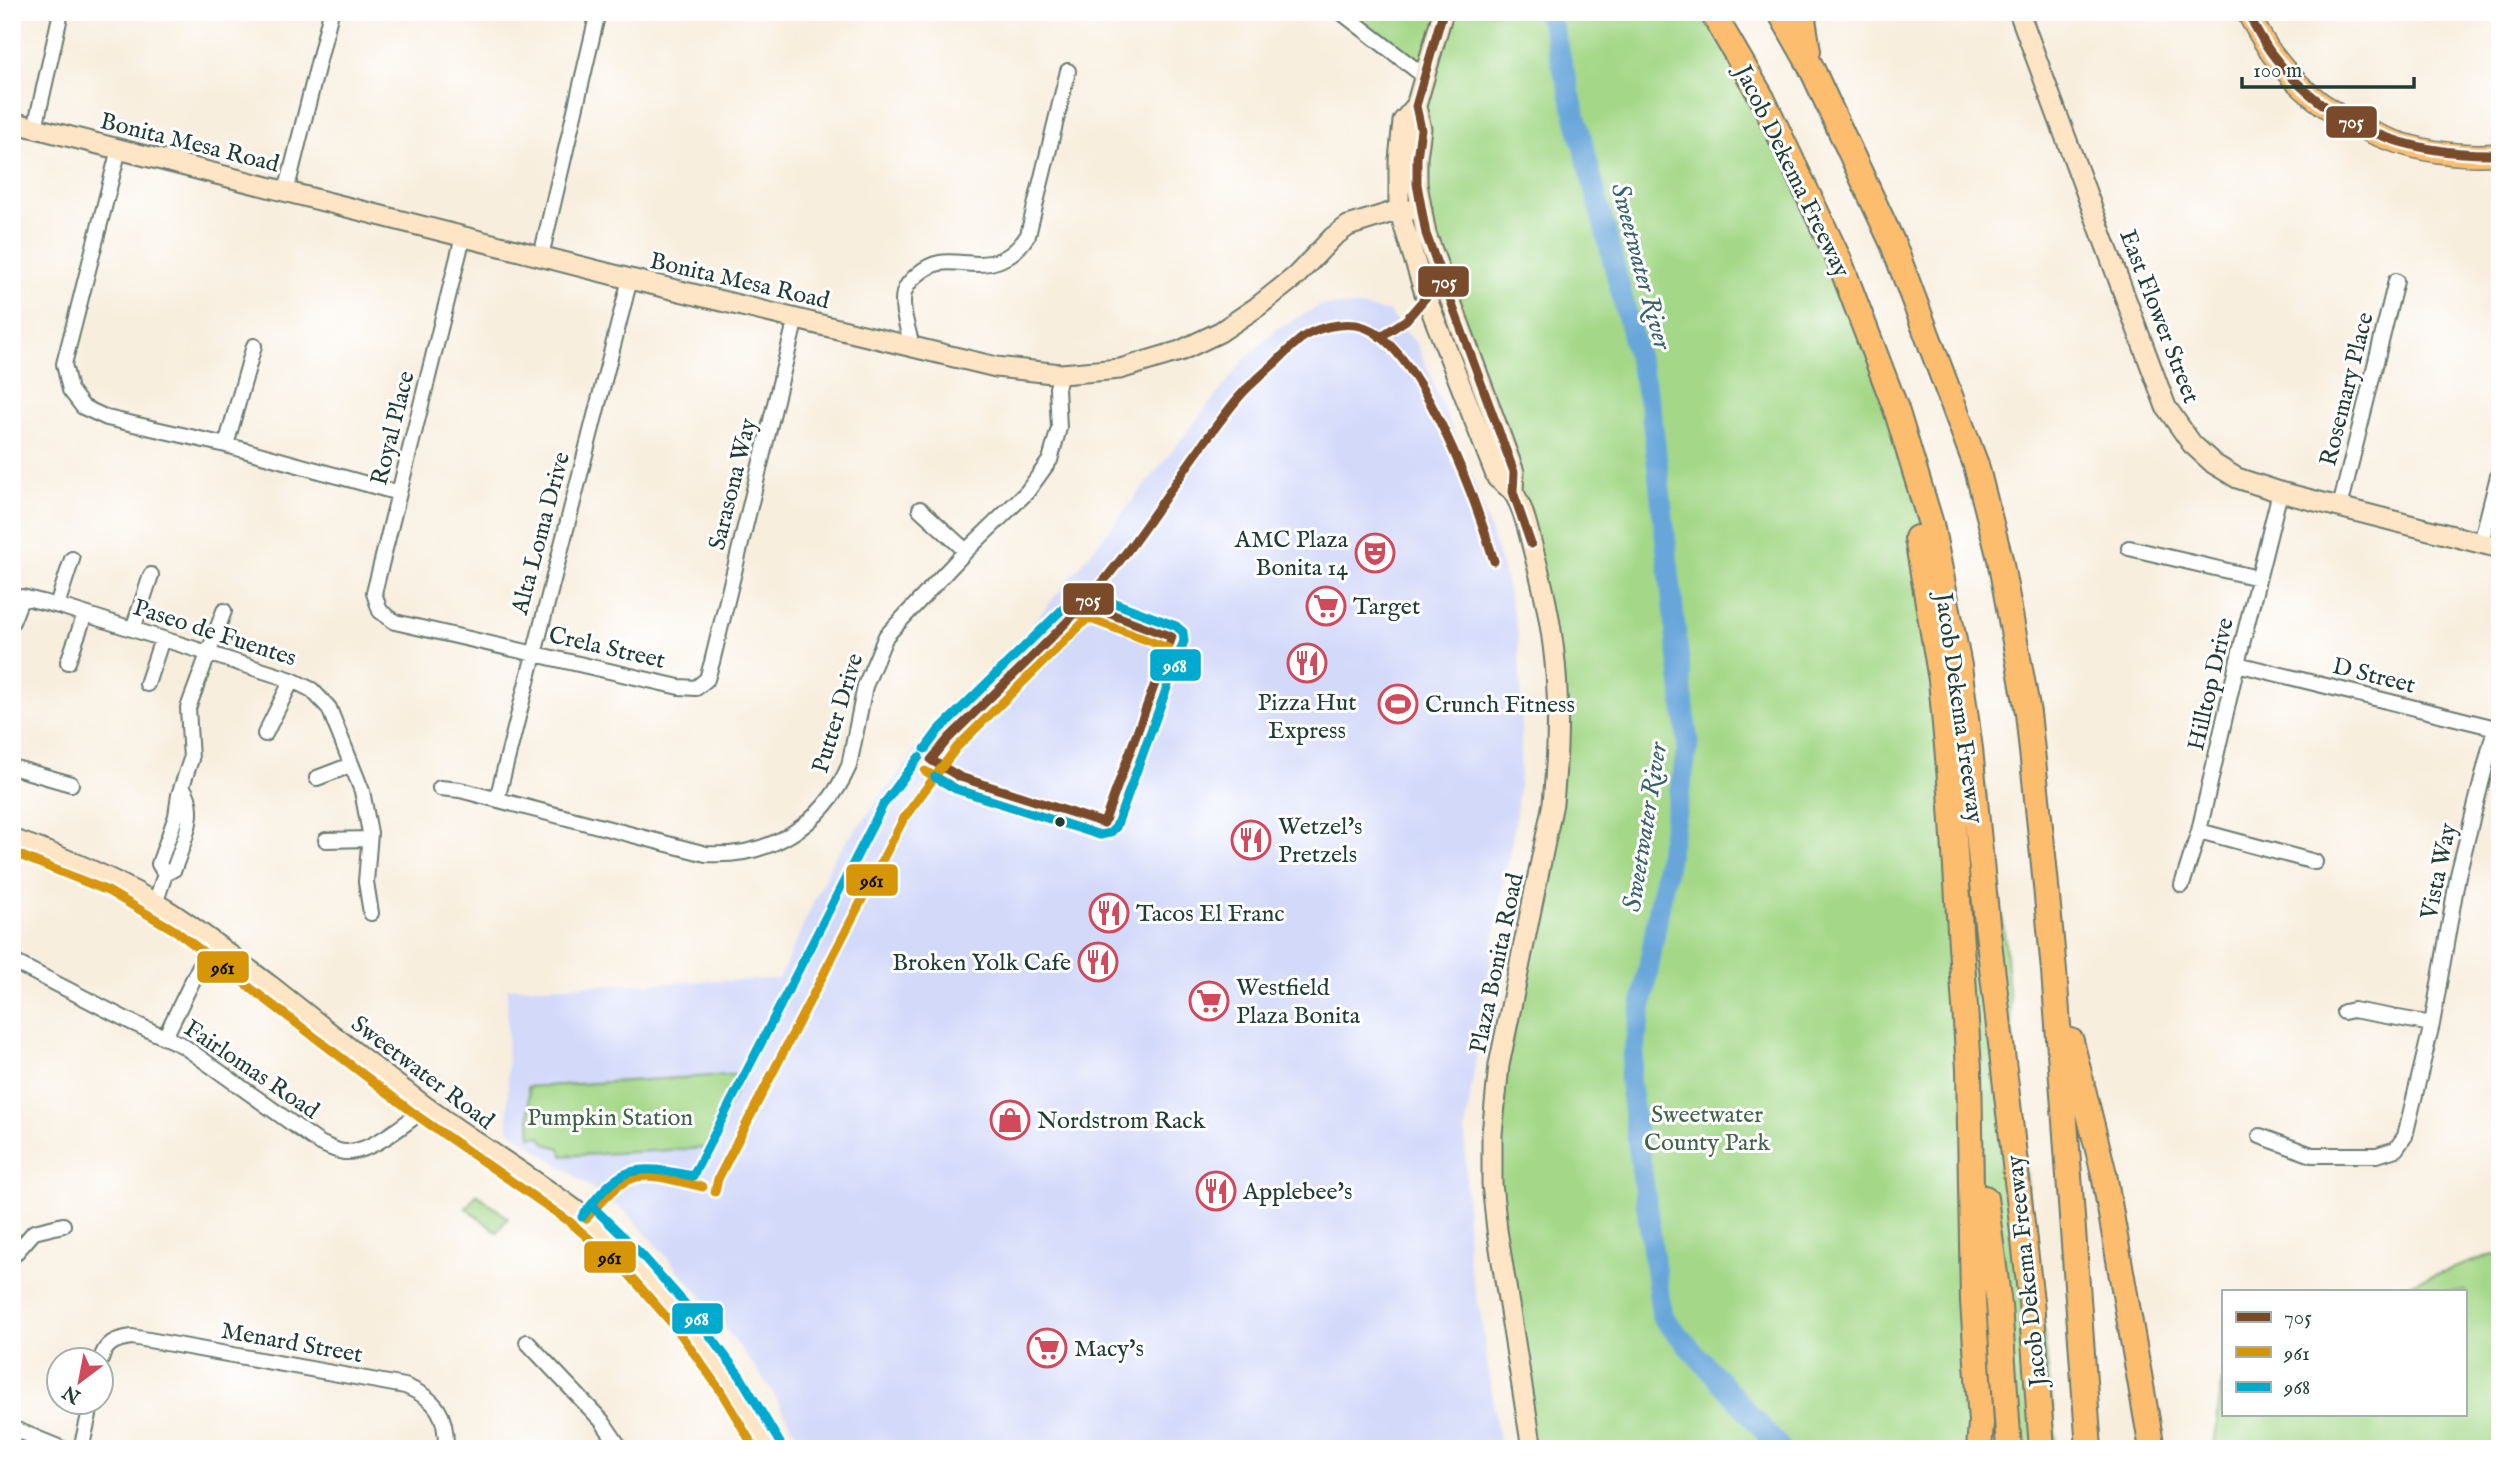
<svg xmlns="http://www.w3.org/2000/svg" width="2512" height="1461" viewBox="0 0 2512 1461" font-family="'IM FELL English',serif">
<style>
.built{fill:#d2d9f9}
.green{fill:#a4d888;stroke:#628a5e;stroke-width:2}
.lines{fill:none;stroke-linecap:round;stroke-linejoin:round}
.river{stroke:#68a6da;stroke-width:21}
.street-casing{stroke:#6b7b70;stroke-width:18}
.secondary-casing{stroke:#6b7b70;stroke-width:23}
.primary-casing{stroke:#6b7b70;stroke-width:24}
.highway-casing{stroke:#6b7b70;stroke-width:28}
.street{stroke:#fff;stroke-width:14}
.secondary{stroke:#fee5c5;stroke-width:19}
.primary{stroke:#fcbd6e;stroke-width:21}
.highway{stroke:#fcbd6e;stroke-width:24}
.bus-1-casing{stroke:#fff;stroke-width:14}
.bus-2-casing{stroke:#fff;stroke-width:14}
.bus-3-casing{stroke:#fff;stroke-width:14}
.bus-1{stroke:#7a4b2a;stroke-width:9}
.bus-2{stroke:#d79608;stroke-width:9}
.bus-3{stroke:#00a9ce;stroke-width:9}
.bus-dot{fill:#1f3d34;stroke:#fff;stroke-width:2.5}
.labels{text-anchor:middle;stroke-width:6;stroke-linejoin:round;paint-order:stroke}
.street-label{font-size:24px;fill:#1f3d34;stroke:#fff}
.poi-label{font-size:24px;fill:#1f3d34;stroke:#fff;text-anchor:start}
.park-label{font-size:24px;fill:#406449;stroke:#fff}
.water-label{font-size:26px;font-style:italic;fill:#39626e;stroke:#fff}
.line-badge{stroke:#fff;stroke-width:2.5}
.badge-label{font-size:19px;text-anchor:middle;font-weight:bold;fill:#fff}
.pale-badge-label{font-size:19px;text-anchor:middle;font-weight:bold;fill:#111}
</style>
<rect width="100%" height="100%" fill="#fff"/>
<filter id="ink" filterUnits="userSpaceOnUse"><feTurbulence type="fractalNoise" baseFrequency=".0143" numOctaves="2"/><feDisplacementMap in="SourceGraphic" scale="14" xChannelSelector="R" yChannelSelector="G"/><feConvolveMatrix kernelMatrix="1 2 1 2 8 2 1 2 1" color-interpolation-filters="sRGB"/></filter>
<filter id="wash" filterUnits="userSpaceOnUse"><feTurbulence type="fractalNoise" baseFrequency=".00686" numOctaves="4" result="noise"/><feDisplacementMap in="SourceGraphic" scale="28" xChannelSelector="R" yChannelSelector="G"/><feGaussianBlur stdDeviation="1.57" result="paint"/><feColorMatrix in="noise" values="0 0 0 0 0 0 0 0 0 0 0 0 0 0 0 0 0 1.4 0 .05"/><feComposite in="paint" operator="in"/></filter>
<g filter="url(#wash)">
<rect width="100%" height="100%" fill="#f8eede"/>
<path class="built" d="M1321 305 1351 306 1388 311 1418 346 1473 480 1504 573 1518 634 1522 716 1520 776 1515 824 1497 920 1465 1131 1468 1259 1480 1312 1500 1449H805L770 1388 698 1292 627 1213 508 1129 507 988 779 979 833 859 933 729 1011 650 1106 534 1246 358 1277 329Z"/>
<path class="green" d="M1341 12H1712L1839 260 1969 670 2004 932 2021 1135 2057 1449H1531L1492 1155 1551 813 1547 604 1420 260 1405 208 1426 70Z
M745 1074 706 1148 563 1156 560 1148 546 1144 540 1136 531 1137 528 1087Z
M477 1194 508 1218 497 1232 466 1208Z
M2493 1254 2500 1255V1449H2214L2223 1370V1414H2465V1291H2389Z"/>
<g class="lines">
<path class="river" d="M1545 12 1551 21 1651 408 1688 744 1629 1079 1662 1317 1781 1449"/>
</g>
</g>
<g filter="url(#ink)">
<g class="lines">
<defs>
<path id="street" d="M1341 12 1424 76
M35 128 61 12
M119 149 64 364 70 390 83 407 107 418 226 445 399 493
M286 192 331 12
M463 237 374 593 380 611 395 622 679 687 696 688 707 679 712 662 796 318
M541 256 598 12
M912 347C909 331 900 309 904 293 906 286 912 279 917 275 943 252 961 268 990 263 1007 260 1019 249 1028 235L1068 71
M226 445 254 346
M2340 507 2396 281
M920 509 966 551
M2481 543 2500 468
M2129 548 2258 578
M57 605 72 559
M12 622 22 597 63 607 292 680 312 690 329 708 362 791 370 833 366 882 371 913
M133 629 151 575
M68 662 85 614
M2237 664 2500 729
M147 684 162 639
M265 734 292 680
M12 767 71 784
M317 778 351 765
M440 788 460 790 706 854C770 858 823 825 849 766L865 686 886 636 966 551 1027 492 1050 460 1059 428 1057 388 1061 374
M497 799 630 279
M2199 831 2315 862
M326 840 369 839
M165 874 159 864 176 816 179 795 191 759 188 708 224 611
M2182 885 2199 831 2237 664 2280 492
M155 904 165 874 174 869C182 845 200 811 183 788
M12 961 131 1022 182 1045 318 1142C325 1145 335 1151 344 1152 370 1154 406 1123 426 1108
M2344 1012 2353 1010 2432 1024
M165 1037 212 941
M2260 1136 2312 1155H2377L2396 1149 2405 1136 2432 1024 2458 875 2495 728
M12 1257 34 1232 63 1225
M527 1342 602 1421 621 1449
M101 1360C105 1343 116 1339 132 1337L405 1386C437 1399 447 1415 446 1449
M12 1428 63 1449
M81 1449 92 1402"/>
<path id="secondary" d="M1443 12 1416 106 1403 121 1399 160V210L1426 297 1497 478C1502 482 1509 487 1513 492 1524 508 1529 534 1534 553 1559 642 1562 712 1553 803L1499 1065 1492 1134V1184L1497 1230 1532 1449
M2019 12 2166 407 2192 444 2214 464 2237 478 2280 492 2500 548
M1416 106 1421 129 1417 158V184L1426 234 1514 472 1513 492
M12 122 630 279 996 367 1061 374 1120 369 1180 351 1220 332 1257 307 1296 276 1333 237 1348 226 1399 210H1422
M12 839C67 858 121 881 170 912 206 935 238 962 272 987 316 1022 360 1057 405 1091 460 1135 522 1170 578 1212 658 1274 721 1361 769 1449"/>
<path id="primary" d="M2247 12C2255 26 2263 41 2272 54 2325 125 2413 161 2500 154"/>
<path id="highway" d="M1712 12 1762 98 1839 260 1896 409 1931 524 1959 666 1970 749 1987 924 2031 1301 2042 1449
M1780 12 1810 65 1893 244 1976 465 2000 559 2028 713 2044 865 2054 971 2089 1449
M1802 12 1808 51
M1917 538 1941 680 1951 791 1969 1069 1973 1301 1981 1423 1979 1449
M2071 1041 2104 1174 2152 1449
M1985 1198 1999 1305 2009 1449"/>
</defs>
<use href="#street" class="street-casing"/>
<use href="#secondary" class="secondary-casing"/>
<use href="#primary" class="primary-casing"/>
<use href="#highway" class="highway-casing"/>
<use href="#street" class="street"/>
<use href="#secondary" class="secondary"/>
<use href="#primary" class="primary"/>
<use href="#highway" class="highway"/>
<defs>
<path id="bus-1" d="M1443 12 1416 106 1421 129 1417 158V184L1426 234 1514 472 1513 492 1531 544
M2247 12C2255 26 2262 41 2272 54 2328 128 2410 156 2500 154
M1380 337 1406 320 1426 297
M1084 604 1172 637
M931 760 948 739C993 694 1040 651 1083 605 1142 541 1184 463 1239 397 1249 385 1262 375 1274 364 1284 355 1294 343 1305 336 1318 327 1341 323 1356 325 1418 334 1478 508 1494 561
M931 760 960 777 1104 823
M1104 823 1172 637"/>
<path id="bus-2" d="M1080 615 1168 648
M925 771 956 789 1100 835
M1116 827 1184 641
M12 852 108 891 176 931 419 1117 570 1222 626 1271 676 1328 720 1390 755 1449
M715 1192 718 1179 904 818 957 747 1093 613
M586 1219C631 1165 639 1172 703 1187"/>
<path id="bus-3" d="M925 749 939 730 1079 593H1088L1176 626 1183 632 1184 641 1116 827 1110 833 1100 835 956 789 935 777
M595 1209 642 1255 694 1314 740 1376 780 1443
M582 1217C620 1165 632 1164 693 1176L883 805 919 757"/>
</defs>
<use href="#bus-1" class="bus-1-casing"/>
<use href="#bus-2" class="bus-2-casing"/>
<use href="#bus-3" class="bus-3-casing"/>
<use href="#bus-1" class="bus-1"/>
<use href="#bus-2" class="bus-2"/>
<use href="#bus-3" class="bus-3"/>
</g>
</g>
<defs>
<symbol id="theatre-ring" viewBox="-11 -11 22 22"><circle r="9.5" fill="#fff" stroke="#d1495b" stroke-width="1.5"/><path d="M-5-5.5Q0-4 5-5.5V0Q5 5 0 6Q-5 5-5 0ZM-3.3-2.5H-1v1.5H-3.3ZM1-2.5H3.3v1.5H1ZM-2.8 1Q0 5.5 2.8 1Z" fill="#d1495b"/></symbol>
<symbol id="supermarket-ring" viewBox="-11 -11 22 22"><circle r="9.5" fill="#fff" stroke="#d1495b" stroke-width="1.5"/><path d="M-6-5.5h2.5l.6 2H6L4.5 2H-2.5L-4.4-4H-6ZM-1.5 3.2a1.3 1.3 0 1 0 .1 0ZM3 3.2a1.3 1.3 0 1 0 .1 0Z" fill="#d1495b"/></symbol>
<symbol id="restaurant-ring" viewBox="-11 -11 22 22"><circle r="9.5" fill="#fff" stroke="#d1495b" stroke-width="1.5"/><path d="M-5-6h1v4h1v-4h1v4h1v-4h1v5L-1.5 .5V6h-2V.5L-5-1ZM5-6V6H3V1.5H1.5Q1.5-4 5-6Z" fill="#d1495b"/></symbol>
<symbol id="stadium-ring" viewBox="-11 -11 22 22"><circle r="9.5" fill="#fff" stroke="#d1495b" stroke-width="1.5"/><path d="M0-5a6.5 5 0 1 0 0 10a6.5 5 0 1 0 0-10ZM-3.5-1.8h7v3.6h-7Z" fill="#d1495b"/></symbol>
<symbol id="shop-ring" viewBox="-11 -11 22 22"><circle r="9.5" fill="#fff" stroke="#d1495b" stroke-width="1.5"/><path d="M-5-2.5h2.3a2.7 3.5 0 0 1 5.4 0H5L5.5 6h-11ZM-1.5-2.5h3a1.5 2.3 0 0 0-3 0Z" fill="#d1495b"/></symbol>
</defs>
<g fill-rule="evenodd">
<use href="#theatre-ring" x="1353" y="531" width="44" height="44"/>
<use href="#supermarket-ring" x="1304" y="584" width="44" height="44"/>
<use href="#restaurant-ring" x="1285" y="641" width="44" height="44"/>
<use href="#stadium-ring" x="1376" y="682" width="44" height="44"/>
<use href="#restaurant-ring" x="1229" y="818" width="44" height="44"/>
<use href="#restaurant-ring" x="1087" y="891" width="44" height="44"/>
<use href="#restaurant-ring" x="1076" y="940" width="44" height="44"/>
<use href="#supermarket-ring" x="1187" y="979" width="44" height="44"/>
<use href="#shop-ring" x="988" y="1098" width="44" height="44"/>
<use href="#restaurant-ring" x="1194" y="1169" width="44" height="44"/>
<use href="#supermarket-ring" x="1025" y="1326" width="44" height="44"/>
</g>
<circle class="bus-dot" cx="1060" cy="822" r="6"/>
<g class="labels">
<g class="street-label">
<text transform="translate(190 142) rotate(14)" y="8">Bonita Mesa Road</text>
<text transform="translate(1793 171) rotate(64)" y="8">Jacob Dekema Freeway</text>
<text transform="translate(740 280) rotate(13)" y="8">Bonita Mesa Road</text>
<text transform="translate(2160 316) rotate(69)" y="8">East Flower Street</text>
<text transform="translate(2346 389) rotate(-76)" y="8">Rosemary Place</text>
<text transform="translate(392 428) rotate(-76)" y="8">Royal Place</text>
<text transform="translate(732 484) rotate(-76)" y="8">Sarasona Way</text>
<text transform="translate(540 533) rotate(-75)" y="8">Alta Loma Drive</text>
<text transform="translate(215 632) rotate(18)" y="8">Paseo de Fuentes</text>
<text transform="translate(607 647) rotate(13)" y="8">Crela Street</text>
<text transform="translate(2374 675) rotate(14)" y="8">D Street</text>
<text transform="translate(2210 684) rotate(-77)" y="8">Hilltop Drive</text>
<text transform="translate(1960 708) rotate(82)" y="8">Jacob Dekema Freeway</text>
<text transform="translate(837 713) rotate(-73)" y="8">Putter Drive</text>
<text transform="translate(2438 871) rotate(-78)" y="8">Vista Way</text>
<text transform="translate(1496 963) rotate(-78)" y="8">Plaza Bonita Road</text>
<text transform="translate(252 1069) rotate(34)" y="8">Fairlomas Road</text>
<text transform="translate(423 1072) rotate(37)" y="8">Sweetwater Road</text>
<text transform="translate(2026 1271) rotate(-96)" y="8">Jacob Dekema Freeway</text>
<text transform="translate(292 1342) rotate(10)" y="8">Menard Street</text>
</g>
<g class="poi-label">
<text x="1348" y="547" text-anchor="end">AMC Plaza<tspan x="1348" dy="28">Bonita 14</tspan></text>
<text x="1353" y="614">Target</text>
<text x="1307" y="710" text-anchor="middle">Pizza Hut<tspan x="1307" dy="28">Express</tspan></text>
<text x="1425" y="712">Crunch Fitness</text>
<text x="1278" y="834">Wetzel's<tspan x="1278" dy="28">Pretzels</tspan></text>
<text x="1136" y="921">Tacos El Franc</text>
<text x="1071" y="970" text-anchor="end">Broken Yolk Cafe</text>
<text x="1236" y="995">Westfield<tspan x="1236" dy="28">Plaza Bonita</tspan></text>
<text x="1037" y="1128">Nordstrom Rack</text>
<text x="1243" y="1199">Applebee's</text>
<text x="1074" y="1356">Macy's</text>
</g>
<g class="park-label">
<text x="1707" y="1122">Sweetwater<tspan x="1707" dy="28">County Park</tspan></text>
<text x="610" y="1125">Pumpkin Station</text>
</g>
<g class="water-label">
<text transform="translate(1642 266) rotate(75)" y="9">Sweetwater River</text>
<text transform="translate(1644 827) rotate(-81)" y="9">Sweetwater River</text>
</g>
</g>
<g class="line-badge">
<rect x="2325" y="105" width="53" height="34" rx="7" fill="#7a4b2a"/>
<rect x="1417" y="265" width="53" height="33" rx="7" fill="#7a4b2a"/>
<rect x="1062" y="582" width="53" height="34" rx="7" fill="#7a4b2a"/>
<rect x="1149" y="648" width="53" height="34" rx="7" fill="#00a9ce"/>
<rect x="845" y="863" width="54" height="34" rx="7" fill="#d79608"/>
<rect x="196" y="950" width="54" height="34" rx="7" fill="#d79608"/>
<rect x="583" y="1240" width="54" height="34" rx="7" fill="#d79608"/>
<rect x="671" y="1302" width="53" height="33" rx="7" fill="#00a9ce"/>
</g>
<g class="badge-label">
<text x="2351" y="128">705</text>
<text x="1444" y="288">705</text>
<text x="1088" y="606">705</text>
<text x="1175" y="672">968</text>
<text x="697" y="1325">968</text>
</g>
<g class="pale-badge-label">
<text x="872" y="887">961</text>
<text x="223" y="974">961</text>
<text x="610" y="1264">961</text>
</g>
<rect width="2512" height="1461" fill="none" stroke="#fff" stroke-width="42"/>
<rect x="2222" y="1290" width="245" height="126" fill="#ffffff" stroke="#a5b1ae" stroke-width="2"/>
<rect x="2236" y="1312" width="35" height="10" fill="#7a4b2a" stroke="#a5b1ae" stroke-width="2"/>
<text x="2284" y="1324" font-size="21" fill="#1f3d34">705</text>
<rect x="2236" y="1347" width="35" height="10" fill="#d79608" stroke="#a5b1ae" stroke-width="2"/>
<text x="2284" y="1360" font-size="21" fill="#1f3d34">961</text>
<rect x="2236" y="1382" width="35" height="10" fill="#00a9ce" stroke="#a5b1ae" stroke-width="2"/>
<text x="2284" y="1394" font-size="21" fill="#1f3d34">968</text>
<g transform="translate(80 1381) rotate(212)"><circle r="33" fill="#ffffff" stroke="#a5b1ae" stroke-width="2"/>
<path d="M0-5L12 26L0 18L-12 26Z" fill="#d1495b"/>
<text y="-10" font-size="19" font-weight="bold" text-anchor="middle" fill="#1f3d34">N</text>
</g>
<path d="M2242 77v10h172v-10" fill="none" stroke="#1f3d34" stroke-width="3.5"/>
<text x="2253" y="77" font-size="21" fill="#1f3d34" stroke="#ffffff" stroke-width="5" paint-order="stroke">100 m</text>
</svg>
